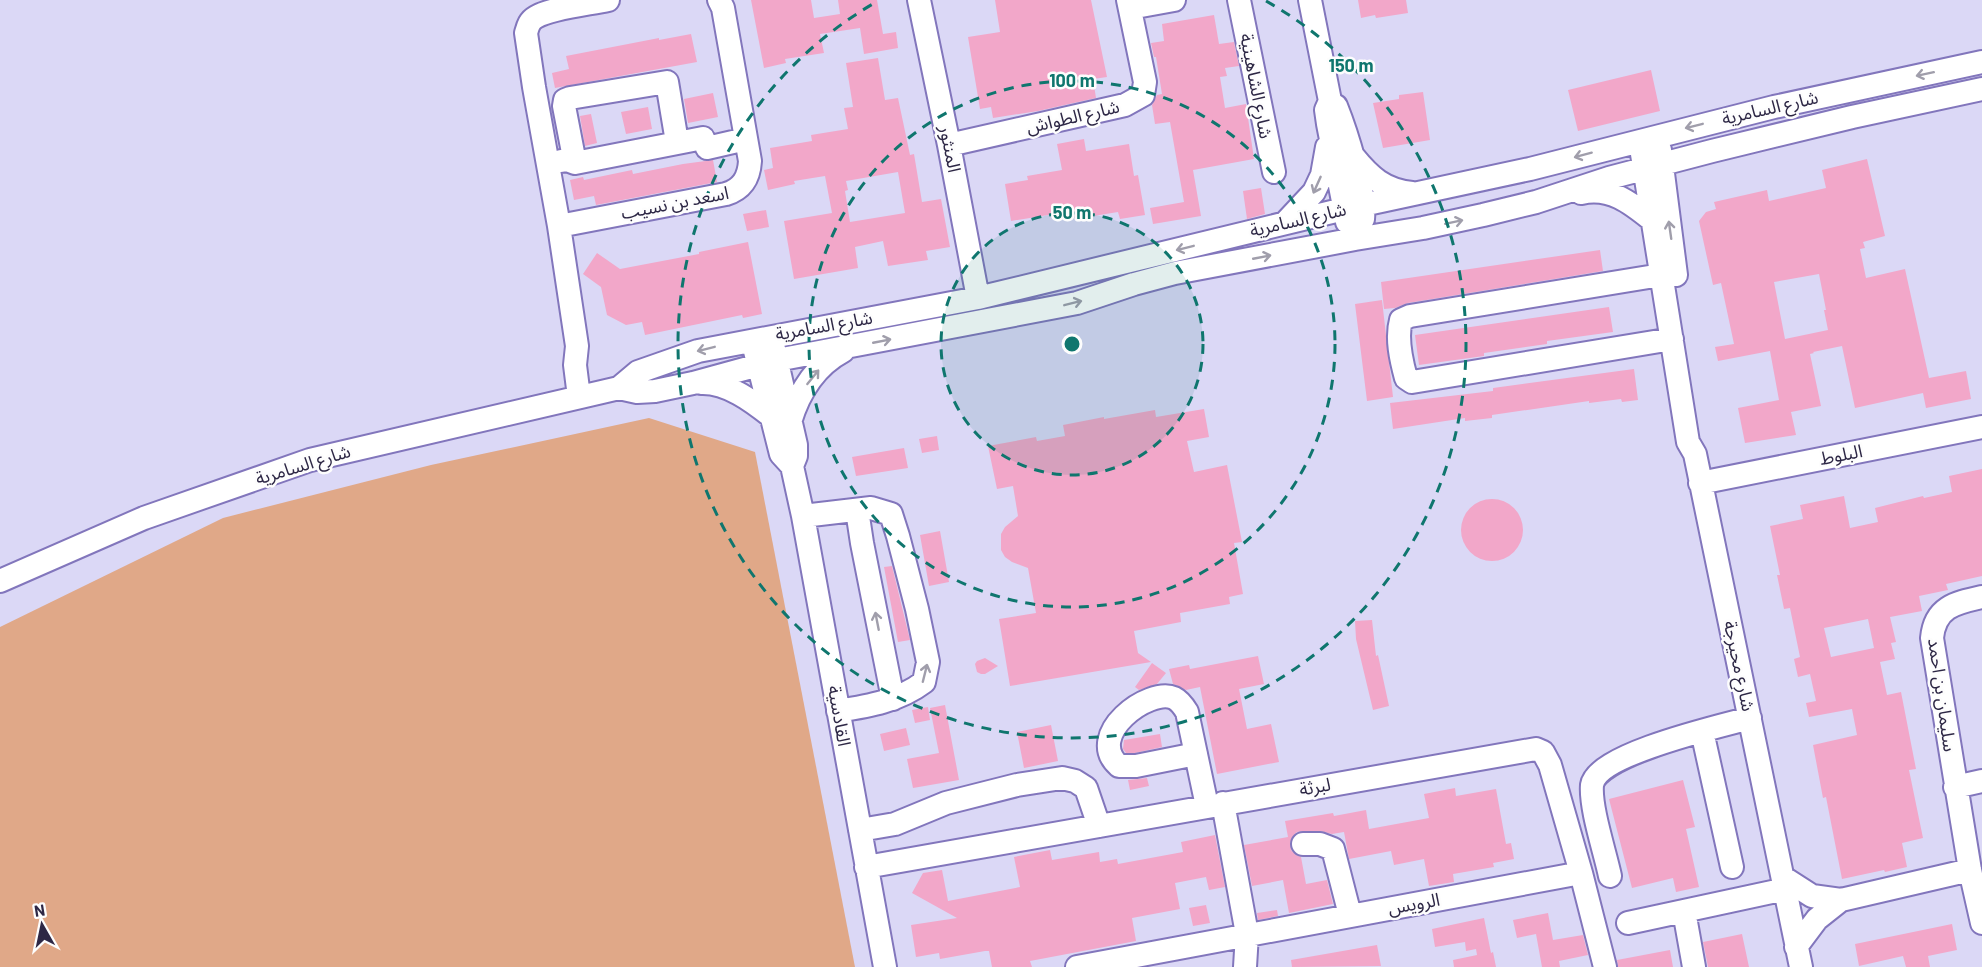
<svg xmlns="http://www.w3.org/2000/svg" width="1982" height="967" viewBox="0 0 1982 967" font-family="Barlow,'Noto Sans Arabic',sans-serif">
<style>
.green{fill:#e0a888}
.building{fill:#f2a7c9;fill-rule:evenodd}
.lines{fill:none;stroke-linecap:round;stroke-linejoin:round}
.minor-casing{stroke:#8276bc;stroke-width:26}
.minor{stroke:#fff;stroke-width:22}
.oneway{stroke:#a09eab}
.ring{fill:none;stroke:#0f766e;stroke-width:3;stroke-dasharray:10 8}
.labels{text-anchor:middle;stroke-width:5;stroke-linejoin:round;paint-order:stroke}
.street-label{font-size:18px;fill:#2d2745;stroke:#fdfdfd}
.centre{fill:#0f766e;stroke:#fdfdfd;stroke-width:3}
.ring-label{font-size:18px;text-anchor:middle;font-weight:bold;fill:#0f766e;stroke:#fdfdfd;stroke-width:5;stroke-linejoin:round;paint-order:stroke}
</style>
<rect width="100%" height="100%" fill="#dbd8f6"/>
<path class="green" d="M649 418 755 452 855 967H0V627L223 518 431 465Z"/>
<path class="building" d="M751 0H811L814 18 840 14 838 0H877L883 34 896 32 898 48 864 54 860 28 820 34 824 53 785 59 786 63 764 68Z
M995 0H1091L1107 77 1093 79 1096 98 1038 111 993 118 991 107 980 109 968 37 1000 32Z
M1358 0H1406L1408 13 1376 18 1375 15 1361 18Z
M1214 15 1219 44 1234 42 1239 66 1225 68 1227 76 1220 77 1225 108 1246 104 1254 159 1193 170 1201 216 1153 224 1150 208 1184 202 1170 122 1155 124 1152 105 1157 95 1162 94 1156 57H1154L1151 43 1164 41 1162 24Z
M691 34 697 62 555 88 552 73 569 69 566 56 659 38V40Z
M878 58 885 100 898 98 910 155 914 154 922 202 941 199 950 247 926 251 928 260 888 266 883 241 855 247 858 268 794 279 784 221 832 213 825 176 794 181 795 184 768 190 764 170 773 168 770 148 812 141 811 135 848 129 844 108 853 107 846 63ZM898 172 905 213 850 222 845 191 848 190 846 181Z
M1651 70 1660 111 1578 131 1568 90Z
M1423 92 1430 140 1383 148 1373 103 1399 99V95Z
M713 93 718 117 688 123 684 99Z
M648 107 652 129 626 134 621 112Z
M591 114 597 143 585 146 580 116Z
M1084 139 1086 151 1129 144 1134 176 1138 175 1145 215 1120 219 1118 212 1075 219 1073 211 1011 221 1005 184 1028 180 1027 176 1062 170 1057 144Z
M1867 159 1885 236 1863 242 1865 248 1860 249 1866 278 1905 269 1929 378 1966 371 1971 399 1926 408 1923 393 1855 408 1842 346 1813 352 1814 353 1810 354 1821 406 1791 412 1796 435 1745 443 1738 408 1779 400 1770 351 1718 361 1715 347 1734 344 1721 283 1713 285 1699 221 1706 212 1716 209 1714 202 1767 190 1769 201 1826 188 1822 170ZM1819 274 1826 310H1824L1828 330 1785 339 1774 282Z
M713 160 717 182 596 205 594 196 574 200 570 180 583 177 584 180 632 170 633 174 683 164Z
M1261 188 1265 214 1247 219 1243 191Z
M766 210 769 227 747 231 743 214Z
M748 242 762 314 743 318 742 315 645 335 642 322 626 325 607 315 601 287 583 274 597 253 620 269 699 254V252Z
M1600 250 1603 271 1408 303 1395 308 1384 309 1381 282Z
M1382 300 1393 397 1367 401 1355 304Z
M1609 307 1613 332 1547 341V344L1484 353V356L1419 365 1415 335Z
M1634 369 1638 400 1622 402 1621 399 1589 403V401L1492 415V418L1465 421V418L1393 429 1390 403 1493 391V388Z
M1204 409 1209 437 1187 441 1194 472 1227 465 1242 542 1234 543 1243 594 1229 597 1230 604 1180 613 1181 622 1134 631 1138 653 1151 662 1010 686 999 619 1036 613 1028 568 1012 562 1005 557 1001 550V534L1005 527 1018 516 1013 486 997 489 988 446 1036 437 1037 441 1065 436 1063 425 1104 417V419L1155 410 1156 417Z
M937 436 939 450 922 453 919 439Z
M904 448 908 468 856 476 852 457Z
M1982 469V576L1946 584 1948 590 1919 596 1922 611 1890 617 1896 642 1891 643 1895 659 1880 662 1887 695 1901 692 1916 769 1909 770 1923 838 1902 843 1907 867 1885 872 1884 870 1842 879 1826 797 1823 798 1813 745 1857 735 1852 709 1809 717 1806 703 1816 701 1810 674 1798 677 1794 659 1800 657 1790 608 1784 609 1777 575H1780L1770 526 1803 519 1800 505 1844 496 1850 528 1878 522 1875 508 1923 496 1924 498 1952 492 1949 476ZM1868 619 1874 648 1831 657 1824 628Z
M1461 530a31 31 0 1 1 62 0a31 31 0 1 1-62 0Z
M940 531 949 582 929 586 920 535Z
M892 566 910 640 898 642 884 567Z
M1372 620 1376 656 1378 655 1389 706 1373 710 1356 639 1355 621Z
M1258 656 1264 684 1239 689 1247 729 1271 724 1279 762 1217 774 1200 687 1186 690 1173 684 1169 669 1189 665 1190 669Z
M985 658 998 666 985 674H981L977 672 975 664 977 661Z
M1152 663 1166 673 1157 684 1139 690 1135 687Z
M945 705 959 780 913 788 907 759 939 753 930 708Z
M928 707 930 720 915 723 912 710Z
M1051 725 1058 761 1024 768 1017 732Z
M906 728 910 745 884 751 880 734Z
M1160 734 1162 747 1135 753H1126L1123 749 1124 740Z
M1147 778 1149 786 1130 790 1128 780Z
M1683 780 1695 827 1686 829 1699 887 1676 892 1673 878 1632 888 1609 799Z
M1455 788 1456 796 1496 789 1506 844 1511 843 1514 859 1493 863 1494 867 1453 874 1454 882 1429 886 1424 859 1394 865 1391 851 1349 859 1344 832 1332 834 1320 831H1303L1297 832 1292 837 1290 843 1291 850 1296 855 1301 857 1306 884 1327 880 1333 904 1289 913 1283 880 1252 886 1244 845 1288 837 1285 821 1333 813 1334 816 1366 810 1369 829 1429 818 1424 794Z
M1215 835 1225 887 1209 890 1206 877 1175 883 1180 909 1132 918 1136 941 1030 961 1032 967H992L989 951H985L940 959 939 953 916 957 911 925 957 918 912 893 923 873 942 870 948 901 1020 887 1014 857 1050 850 1052 860 1099 852 1100 862 1117 859 1118 864 1183 852 1181 842Z
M1206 905 1210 923 1193 926 1189 908Z
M1277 910 1278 916 1258 920 1257 913Z
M1548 913 1553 940 1583 935 1588 955 1559 961 1560 967H1542L1536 934 1517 938 1513 920Z
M1484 918 1491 953 1493 952 1496 967H1454L1453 960 1477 955 1476 949 1466 951 1465 942 1435 947 1432 929Z
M1952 924 1957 950 1928 956 1930 967H1906L1903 956 1859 966 1855 944Z
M1742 934 1749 967H1708L1703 942Z
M1377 945 1381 966 1292 967 1291 960Z
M1670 950 1673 967H1618L1617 960Z"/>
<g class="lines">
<defs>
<path id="minor" d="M919 0 949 145 978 298
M1239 0 1274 172
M1310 0 1330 101 1326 110 1328 124 1347 222
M1130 8 1174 0
M1336 106C1346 131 1366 193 1363 219
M949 145 1125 105 1143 95 1145 82 1128 0
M1660 150 1676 275
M1642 154 1688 442 1695 454 1801 967
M1353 156C1370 177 1384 190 1412 193
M561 161 567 160 575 163 703 138 707 148 746 139
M575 163 564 106 565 100 570 98 667 82 677 142
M1581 193C1610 186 1631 203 1652 220
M1285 223 1314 192 1322 175 1327 147
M559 226 726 194C742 189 749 178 750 161L723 8 719 0
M1661 275 1410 316 1401 320C1396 338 1401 360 1406 378L1412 382 1672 339
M773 345 796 445V456L792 466
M755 351 781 454 792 466 803 516 885 967
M701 383C727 382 752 401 771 416
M619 388 638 372 698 351 978 298 1344 209 1530 169 1774 107 1982 62
M579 397 575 365 577 346 559 226 534 87 526 33C528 26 529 21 536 17 551 8 590 4 608 0
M790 422C799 392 815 366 843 351
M1700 483 1982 427
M857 510 862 543 893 699
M803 516 871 508 891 514 898 536 917 609 928 662 924 682C899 701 869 706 838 711
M0 581 144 518 310 460 619 388 637 392 655 391 693 383 777 360 1077 303 1134 284 1175 273 1355 239 1423 228 1483 215 1536 202 1609 178 1712 151 1852 117 1982 89
M1982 597C1955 603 1935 607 1932 638L1970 870 1982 923
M1702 731 1732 867
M1196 754 1136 766H1119C1084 735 1149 687 1174 698 1180 701 1184 707 1187 712L1207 806
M1955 787 1982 781
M1223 803 1247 934 1245 967
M860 830 895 824 946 803 1017 785 1062 778 1075 781 1086 788 1099 826
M1303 844H1320L1333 849 1350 915
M866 867 1536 749 1543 752 1550 765 1581 873 1605 967
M1610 876C1605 852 1590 808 1592 785 1597 754 1721 726 1750 718
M1784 878 1812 896 1841 900 1970 870
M1684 911 1694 967
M1628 923 1786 889
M1796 947 1817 919 1841 900
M1077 967 1581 873"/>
</defs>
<use href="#minor" class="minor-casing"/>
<use href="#minor" class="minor"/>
</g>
<defs><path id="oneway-shaft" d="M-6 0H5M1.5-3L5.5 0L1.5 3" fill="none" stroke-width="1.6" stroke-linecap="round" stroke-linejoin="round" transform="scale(1.5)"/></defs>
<g class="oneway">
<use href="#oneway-shaft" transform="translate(1925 74) rotate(168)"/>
<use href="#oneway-shaft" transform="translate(1694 126) rotate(166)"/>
<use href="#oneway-shaft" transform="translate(1583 155) rotate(165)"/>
<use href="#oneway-shaft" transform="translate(1317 185) rotate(114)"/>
<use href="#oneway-shaft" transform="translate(1454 222) rotate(-12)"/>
<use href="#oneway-shaft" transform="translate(1670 230) rotate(-98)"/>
<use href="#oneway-shaft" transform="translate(1185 248) rotate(166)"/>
<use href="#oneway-shaft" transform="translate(1262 257) rotate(-11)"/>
<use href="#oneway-shaft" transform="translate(1073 303) rotate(-14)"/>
<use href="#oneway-shaft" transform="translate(882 341) rotate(-11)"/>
<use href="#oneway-shaft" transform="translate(706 349) rotate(166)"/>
<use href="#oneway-shaft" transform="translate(813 377) rotate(-51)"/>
<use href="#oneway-shaft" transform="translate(877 621) rotate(-101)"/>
<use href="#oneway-shaft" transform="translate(925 673) rotate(-76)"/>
</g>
<circle cx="1072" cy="344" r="131" fill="#0f766e" fill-opacity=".12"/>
<g class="ring">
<circle cx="1072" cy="344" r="131"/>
<circle cx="1072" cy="344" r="263"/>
<path d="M1266 1A394 394 0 1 1 878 1"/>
</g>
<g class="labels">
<g class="street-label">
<text transform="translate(1256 86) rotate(79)" y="6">شارع الشاهينية</text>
<text transform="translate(1770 108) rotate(-13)" y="6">شارع السامرية</text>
<text transform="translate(1073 117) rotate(-13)" y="6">شارع الطواش</text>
<text transform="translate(950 149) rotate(79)" y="6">المنثور</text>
<text transform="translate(675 203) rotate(-11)" y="6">اسعد بن نسيب</text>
<text transform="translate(1298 220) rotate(-13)" y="6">شارع السامرية</text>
<text transform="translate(824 326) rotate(-10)" y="6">شارع السامرية</text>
<text transform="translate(1841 455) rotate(-11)" y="6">البلوط</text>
<text transform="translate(303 465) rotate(-17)" y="6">شارع السامرية</text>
<text transform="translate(1739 666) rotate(78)" y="6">شارع محيرجة</text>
<text transform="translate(1942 695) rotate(82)" y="6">سليمان بن احمد</text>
<text transform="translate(839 716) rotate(80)" y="6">القادسية</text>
<text transform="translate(1315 787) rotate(-10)" y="6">لبرثة</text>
<text transform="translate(1414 904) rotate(-10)" y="6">الرويس</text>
</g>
</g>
<circle cx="1072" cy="344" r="9" class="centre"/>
<g class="ring-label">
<text x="1351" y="72">150 m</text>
<text x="1072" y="87">100 m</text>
<text x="1072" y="219">50 m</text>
</g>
<g transform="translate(42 925) rotate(351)" stroke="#fdfdfd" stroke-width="4.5" paint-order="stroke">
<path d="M0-4.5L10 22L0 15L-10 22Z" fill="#2d2745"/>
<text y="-9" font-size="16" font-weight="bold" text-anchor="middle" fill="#2d2745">N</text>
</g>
</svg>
